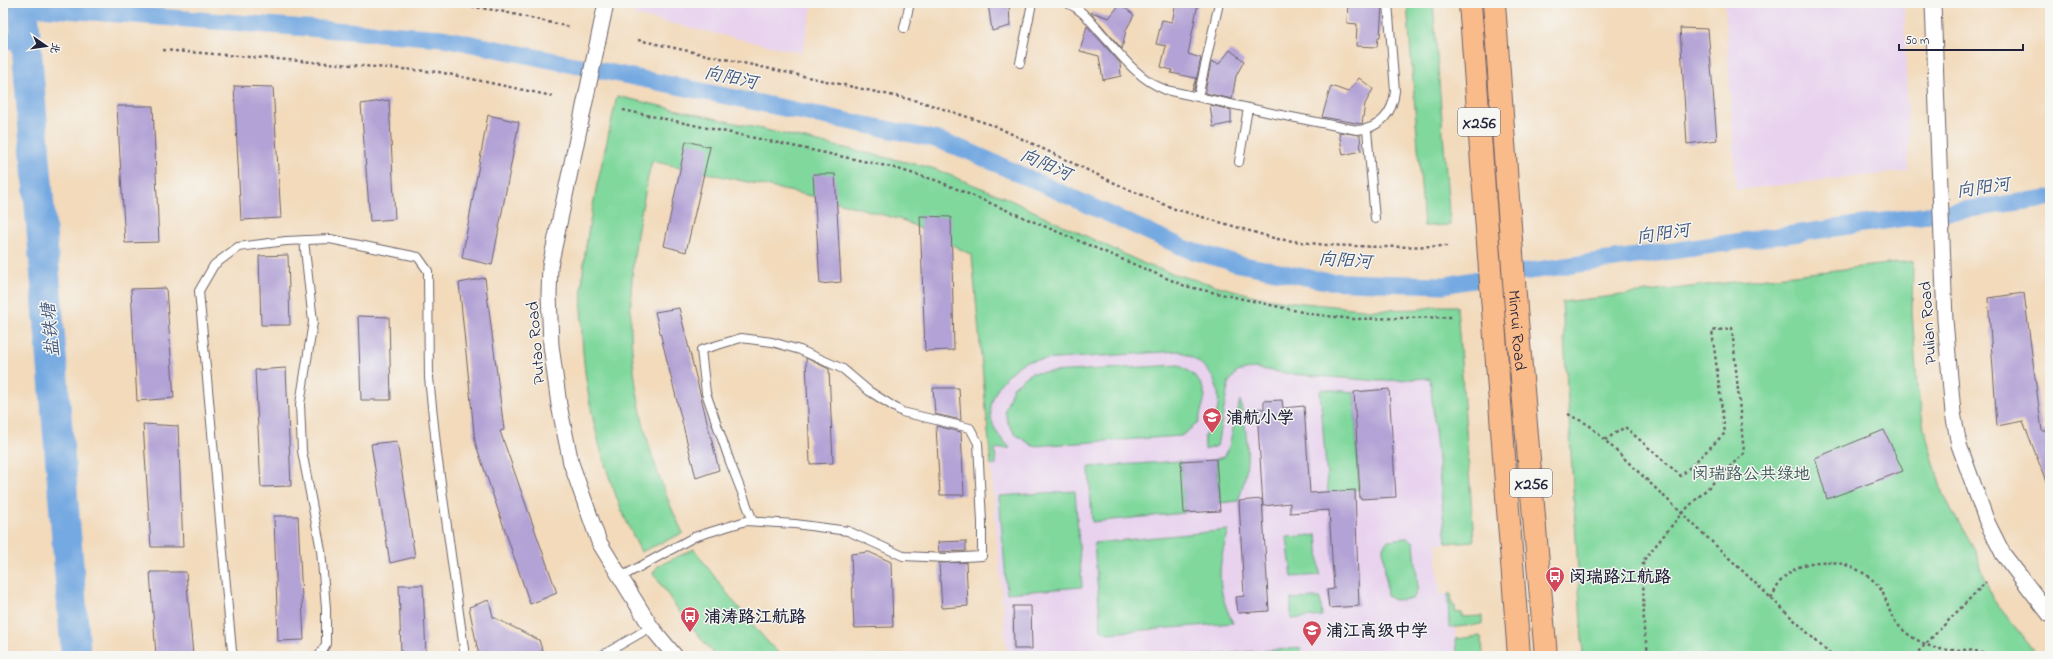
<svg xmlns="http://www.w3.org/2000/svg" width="2053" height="659" viewBox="0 0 2053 659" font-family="'Indie Flower','LXGW WenKai TC',sans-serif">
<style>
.built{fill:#e8d2ee}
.green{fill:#80d89d;stroke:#517d6c}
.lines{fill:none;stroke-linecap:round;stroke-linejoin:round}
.stream{stroke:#74a9e1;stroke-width:5}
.canal{stroke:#74a9e1;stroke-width:17}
.river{stroke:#74a9e1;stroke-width:30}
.building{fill:#b2a2d5}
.service-casing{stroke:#6b6268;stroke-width:10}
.minor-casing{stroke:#6b6268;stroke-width:17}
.primary-casing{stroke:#6b6268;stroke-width:24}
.path{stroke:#6b6268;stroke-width:2.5;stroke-dasharray:3 3;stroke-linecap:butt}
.service{stroke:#fff;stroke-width:8}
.minor{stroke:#fff;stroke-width:15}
.primary{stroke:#fabb8b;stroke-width:22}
.labels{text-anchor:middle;stroke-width:3;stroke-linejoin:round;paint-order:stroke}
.shield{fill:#f6f6f2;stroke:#626272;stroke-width:1}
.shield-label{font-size:16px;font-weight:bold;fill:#22223b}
.street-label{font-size:17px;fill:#22223b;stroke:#f6f6f2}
.poi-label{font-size:17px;font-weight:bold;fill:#22223b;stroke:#f6f6f2;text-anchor:start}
.park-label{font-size:17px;fill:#3e5958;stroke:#f6f6f2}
.water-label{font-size:18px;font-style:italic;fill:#43587d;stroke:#f6f6f2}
</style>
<rect width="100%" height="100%" fill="#f6f6f2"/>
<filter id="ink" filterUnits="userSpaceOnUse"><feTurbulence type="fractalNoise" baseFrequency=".025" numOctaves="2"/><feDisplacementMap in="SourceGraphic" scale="8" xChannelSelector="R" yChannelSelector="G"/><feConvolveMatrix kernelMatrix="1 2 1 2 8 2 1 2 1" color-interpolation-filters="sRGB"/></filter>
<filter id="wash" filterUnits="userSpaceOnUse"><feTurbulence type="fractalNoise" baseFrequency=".012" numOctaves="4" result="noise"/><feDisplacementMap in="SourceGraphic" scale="16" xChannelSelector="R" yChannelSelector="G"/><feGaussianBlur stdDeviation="0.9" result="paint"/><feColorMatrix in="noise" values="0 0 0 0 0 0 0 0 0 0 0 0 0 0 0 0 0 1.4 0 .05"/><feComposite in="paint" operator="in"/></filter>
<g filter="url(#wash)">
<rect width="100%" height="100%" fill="#f2dabb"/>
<path class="built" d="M637 3H813L802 53 634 15Z
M1725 3H1904L1909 171 1736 190Z
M973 255 1255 368 1291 374 1355 380 1380 381 1430 378 1446 543 1436 544 1440 595 1448 594 1449 627H1455L1457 656H1007Z"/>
<path class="green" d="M1407 3H1433L1450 225 1424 226Z
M617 96 932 168 1004 197 1147 265 1181 276 1259 297 1294 302 1372 310 1419 309 1438 306H1457L1474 541 1446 543 1430 378 1380 381 1291 374 1255 368 1237 372 1229 382 1217 446 1205 450C1205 446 1204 439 1205 435 1206 430 1212 427 1214 422 1227 387 1211 365 1179 351L1026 361C1003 374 980 403 996 431 999 437 1005 442 1010 448L995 449 996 465H991L972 255 905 221 834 201 652 161C648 174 646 189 643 203 618 318 631 427 683 533L641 552C594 460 572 356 585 253 592 200 606 148 617 96Z
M1913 261 1912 311 1917 387 1924 428 1943 495 1974 549 1992 598 2038 656H1583L1562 302Z
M1179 365 1195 376 1202 386 1205 397 1198 423 1181 436 1033 446 1015 434 1008 423 1005 411 1013 387 1031 373Z
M1322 389 1354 392 1359 489 1328 493 1320 391Z
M1240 400C1248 438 1252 464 1238 501L1220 503 1216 459 1224 457 1228 450Z
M1181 461 1184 513 1092 522 1089 467Z
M1075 491 1082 587 1007 593 999 496Z
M1229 530C1217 567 1216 588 1233 623L1107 633 1101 629 1094 543Z
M1317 535 1320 575 1292 577 1287 537Z
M1407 538 1414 542 1418 588 1413 599 1394 600 1387 596 1383 547 1388 540Z
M694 549C721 586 749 623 781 656H715L679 611 653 573 658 566Z
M1448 594H1451L1452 605 1455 606V612L1462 613V617L1482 616V624L1449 628Z
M1320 598 1322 616 1291 619V599Z
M1480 636 1482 639 1483 656H1457L1456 639Z
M1301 648 1302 656H1196Z"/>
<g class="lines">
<path class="stream" d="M2048 198H2050"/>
<path class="canal" d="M24 7 443 38 935 139 968 151 1189 250 1239 264 1325 281 1373 283 1445 285 1501 275 2048 198
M3 40 26 42"/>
<path class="river" d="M23 3 76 656"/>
</g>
<g id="blocks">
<path class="building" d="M988 3H1009L1010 26 992 31Z
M1176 3H1198L1188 54 1201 58 1194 90H1192L1196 78 1171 73 1172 70 1161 67 1166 46 1156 44 1162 20 1172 22Z
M1348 3H1380L1382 5 1380 37H1378L1377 47 1356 46 1357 24 1347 23Z
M1120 4 1134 15 1126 30 1122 49 1091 13V12L1109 18Z
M1087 26 1120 63 1121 76 1103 80 1099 56 1080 51Z
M1680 28 1708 29 1717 140 1687 144Z
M1230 50 1244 61 1236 76 1232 99 1205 93 1211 62 1219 64Z
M1359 78 1373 89 1365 104 1362 124 1322 117 1331 86 1348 92Z
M234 86 273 87 281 218 241 220Z
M389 100 395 219 370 221 361 104Z
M1210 105 1231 110V123L1213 127Z
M117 106H153L159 242 125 243Z
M488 115 519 122 492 265 462 258Z
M1339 132 1360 135 1361 151 1343 155Z
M686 141 710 147 686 252 664 246Z
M813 174H835L841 282 820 284Z
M920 216 951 217 954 350 925 351Z
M288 255 290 325H261L259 256Z
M485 278 504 430 500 431 557 593 530 604 475 442 459 283Z
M166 288 174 398 137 401 131 289Z
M2024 293 2042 431H2050L2049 489 2023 421 1997 426 1988 298Z
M679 308 719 470 696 478 655 312Z
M358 316 389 317 391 400H361Z
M806 358 829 369 833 463 810 464Z
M286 368 291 486 261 487 255 370Z
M933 388H959L961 420 935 414Z
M1389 389 1396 497 1360 499 1354 392Z
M1282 400 1283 408 1304 406 1310 493 1355 490 1359 606 1329 608 1327 590 1334 589 1329 510 1290 513V503L1263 506 1257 409H1264V401Z
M143 424 178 426 183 547H151Z
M936 426 961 432 964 495H940Z
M1884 430 1903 471 1827 499 1815 458Z
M397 441 415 557 390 563 371 444Z
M1216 459 1220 511 1184 513 1181 461Z
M1262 499 1269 611 1238 613 1236 597 1244 596 1239 501Z
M274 516H298L304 640 278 641Z
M966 541V551L939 552 938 542Z
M869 552 891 562 893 627 854 628 851 554Z
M966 562 968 606 942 608 939 563Z
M150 572H186L193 656H156Z
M399 585H423L426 656H401Z
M489 600 493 617 539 640 544 656H479L469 607Z
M1013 606H1031L1032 649H1014Z"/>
</g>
</g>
<g filter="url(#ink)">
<use href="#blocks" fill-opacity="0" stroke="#6b6268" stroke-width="1"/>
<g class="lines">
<defs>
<path id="service" d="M1067 3C1079 8 1087 17 1095 26 1117 50 1136 79 1166 90L1276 114 1357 130C1380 129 1393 113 1395 91L1388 3
M904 28 910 3
M1020 63 1032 3
M1198 97 1219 3
M1367 130 1375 219
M1239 162 1248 108
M304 240 313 322 300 404 302 451 321 550 326 608V644L319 656
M621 577 694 537 746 521 795 524 848 531 903 556 946 558 982 556V522L978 443 970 428 902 412 869 391 843 369 800 350 772 342 741 338 701 350 706 393 730 462 753 521
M234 656 232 651 199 291 214 265 238 247 286 241 330 239 418 257 428 271 429 378 437 454 465 656
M601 656 651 627"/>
<path id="minor" d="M606 3 550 266 549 294 551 345 559 405 571 463 599 542 651 627 675 656
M1933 3 1945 320 1953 413 1959 445 1987 522 2003 554 2050 615"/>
<g id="primary">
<path d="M1470 3 1519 656"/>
<path id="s1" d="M1494 3 1516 309 1546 656"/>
</g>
</defs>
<use href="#service" class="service-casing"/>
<use href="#minor" class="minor-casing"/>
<use href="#primary" class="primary-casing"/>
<path class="path" d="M448 3 500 11 570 27
M638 40 922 102 995 126 1123 187 1175 209 1277 239 1326 245 1382 247 1447 246
M163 50 439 72 552 96
M623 110 891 167 938 181 1185 286 1311 314 1352 319 1452 317
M1568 414 1589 425 1832 656
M1605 440 1625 427 1681 476 1725 433 1712 331 1732 328 1744 453 1682 513 1643 561 1644 632 1649 656
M1771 598C1774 593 1777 587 1780 582 1804 552 1850 558 1875 582 1886 593 1887 608 1894 620 1898 626 1906 633 1912 637 1921 642 1929 647 1940 649 1956 652 1972 646 1987 656
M1845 656 1849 652 1853 656
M1914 656 1986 582"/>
<use href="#service" class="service"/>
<use href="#minor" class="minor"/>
<use href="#primary" class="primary"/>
</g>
</g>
<defs>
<symbol id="school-pin" viewBox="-11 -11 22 30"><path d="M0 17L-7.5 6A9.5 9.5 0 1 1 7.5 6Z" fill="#d1495b" stroke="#f6f6f2"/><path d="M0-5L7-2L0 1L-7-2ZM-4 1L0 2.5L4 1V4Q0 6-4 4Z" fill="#fff"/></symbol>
<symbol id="bus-pin" viewBox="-11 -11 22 30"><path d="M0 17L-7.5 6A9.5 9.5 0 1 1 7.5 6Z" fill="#d1495b" stroke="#f6f6f2"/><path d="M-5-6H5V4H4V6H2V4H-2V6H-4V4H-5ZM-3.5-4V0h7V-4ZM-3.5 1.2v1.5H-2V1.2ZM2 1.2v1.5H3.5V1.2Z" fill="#fff"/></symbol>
</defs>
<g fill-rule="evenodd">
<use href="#school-pin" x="1201" y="406" width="22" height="30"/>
<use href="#bus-pin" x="1544" y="565" width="22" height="30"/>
<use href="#bus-pin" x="679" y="605" width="22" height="30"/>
<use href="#school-pin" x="1301" y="619" width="22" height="30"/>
</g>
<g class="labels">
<g class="shield">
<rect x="1458" y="108" width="42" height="28" rx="3"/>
<rect x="1510" y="469" width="42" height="28" rx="3"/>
</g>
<g class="shield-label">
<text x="1479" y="128">X256</text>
<text x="1531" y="489">X256</text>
</g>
<g class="street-label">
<text transform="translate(1927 323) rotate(-94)" y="6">Pulian Road</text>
<text dy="6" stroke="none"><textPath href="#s1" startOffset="328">Minrui Road</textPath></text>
<text transform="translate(535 343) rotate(-95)" y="6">Putao Road</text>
</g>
<g class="poi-label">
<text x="1226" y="423">浦航小学</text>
<text x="1569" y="582">闵瑞路江航路</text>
<text x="704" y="622">浦涛路江航路</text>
<text x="1326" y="636">浦江高级中学</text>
</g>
<g class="park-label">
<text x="1751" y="479">闵瑞路公共绿地</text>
</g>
<g class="water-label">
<text transform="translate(731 77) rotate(12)" y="6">向阳河</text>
<text transform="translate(1046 164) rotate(24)" y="6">向阳河</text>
<text transform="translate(1983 187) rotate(-8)" y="6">向阳河</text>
<text transform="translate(1663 233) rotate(-8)" y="6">向阳河</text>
<text transform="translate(1345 260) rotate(4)" y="6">向阳河</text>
<text transform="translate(50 330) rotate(-95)" y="6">盐铁塘</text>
</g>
</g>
<rect width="2053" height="659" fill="none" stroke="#f6f6f2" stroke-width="16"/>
<g transform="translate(46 46) rotate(103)" stroke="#f6f6f2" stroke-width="3" paint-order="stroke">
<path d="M0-3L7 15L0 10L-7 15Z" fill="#22223b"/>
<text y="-6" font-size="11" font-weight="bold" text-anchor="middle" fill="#22223b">北</text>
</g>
<path d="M1899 44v6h124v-6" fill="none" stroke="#22223b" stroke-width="2"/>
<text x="1905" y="44" font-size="12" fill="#22223b" stroke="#f6f6f2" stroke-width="3" paint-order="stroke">50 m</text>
</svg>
